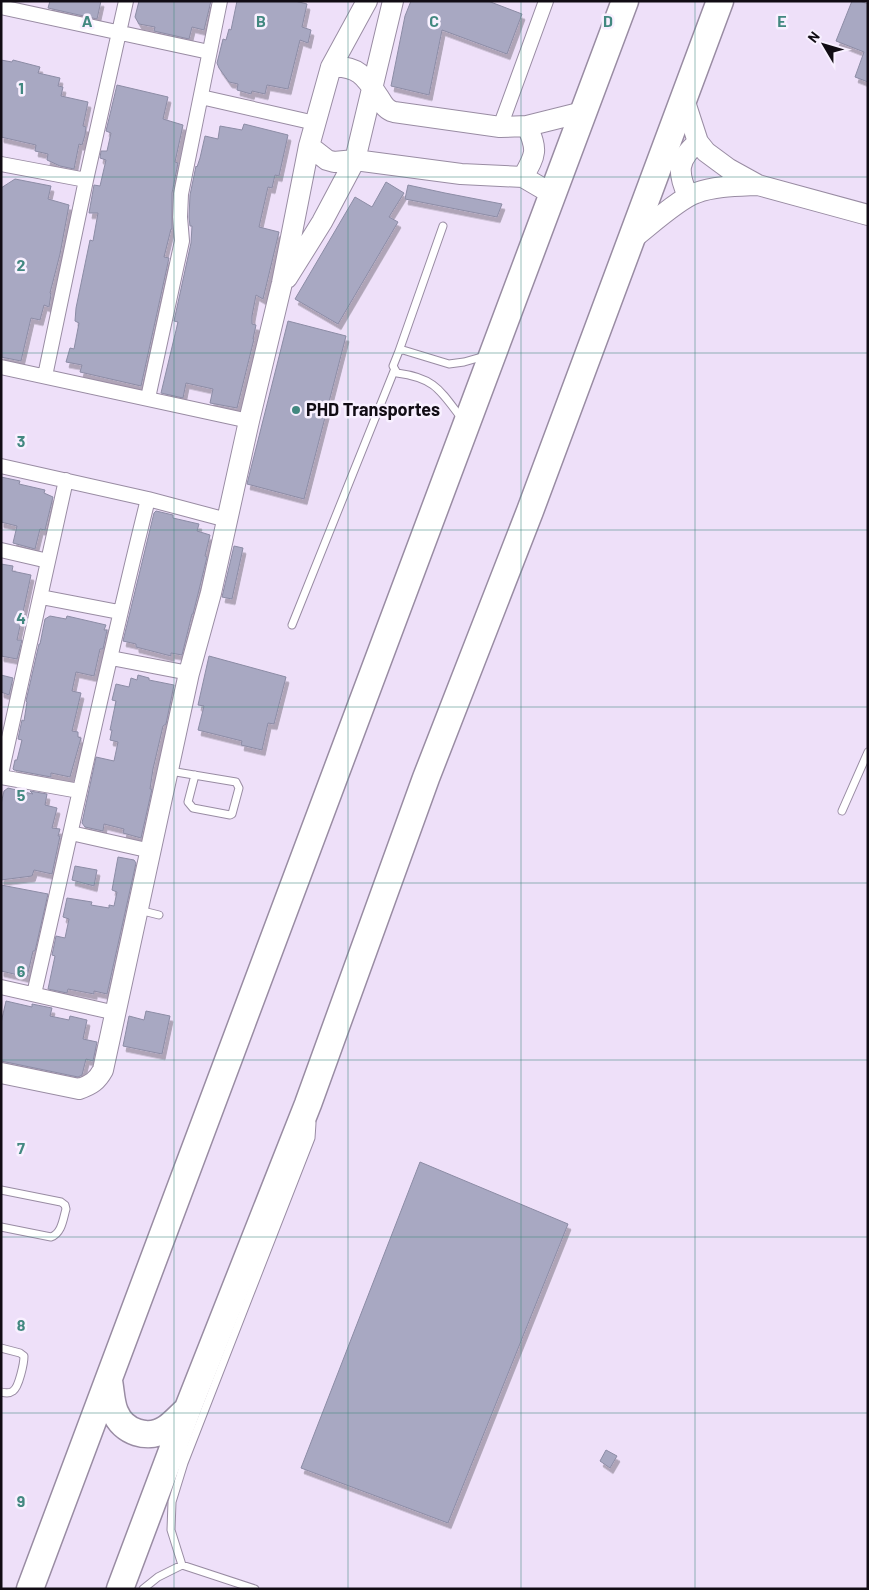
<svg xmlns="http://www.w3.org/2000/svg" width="869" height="1590" viewBox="0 0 869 1590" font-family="Barlow,sans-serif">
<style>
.building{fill:#a8a8c2;stroke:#8c8ca5;filter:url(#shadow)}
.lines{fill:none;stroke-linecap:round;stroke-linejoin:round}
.lane-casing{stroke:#998ca3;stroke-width:9}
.street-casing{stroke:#998ca3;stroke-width:16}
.secondary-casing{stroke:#998ca3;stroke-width:22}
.highway-casing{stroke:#998ca3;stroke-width:29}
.lane{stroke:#fff;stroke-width:7}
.street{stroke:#fff;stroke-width:14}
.secondary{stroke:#fff;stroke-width:20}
.highway{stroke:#fff;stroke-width:26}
.grid{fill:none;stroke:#428880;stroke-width:1;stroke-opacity:0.55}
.poi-dot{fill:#428880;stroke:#f8f0ff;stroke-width:2}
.labels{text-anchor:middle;stroke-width:5;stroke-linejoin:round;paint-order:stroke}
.poi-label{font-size:18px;font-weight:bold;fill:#110c14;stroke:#f8f0ff;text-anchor:start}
.grid-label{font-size:16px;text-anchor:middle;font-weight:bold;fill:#428880;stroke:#f8f0ff;stroke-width:5;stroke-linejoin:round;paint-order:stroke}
</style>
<defs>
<filter id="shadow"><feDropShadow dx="3" dy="5.5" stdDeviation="0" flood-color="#0004"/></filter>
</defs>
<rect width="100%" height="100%" fill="#eee0f9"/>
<path class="building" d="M50 1H101L97 19 48 8Z
M139 1H211L204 30 192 27 189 39 154 31 155 27 139 24 135 17Z
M237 1H295L307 4 302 27 311 30 308 43 300 40 288 89 267 85 265 94 252 91 251 94 237 90 238 84 229 82 219 68 217 63 223 39 226 40 229 29 231 30Z
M411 1H488L522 14 507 54 442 30 429 95 391 86 405 16Z
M852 1H860L868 4V82L855 77 864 52 836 41Z
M1 60 12 62 13 60 40 67 38 73 60 78 58 86 63 87 61 96 88 102 83 126 86 127 85 135 82 145 79 144 74 169 60 166 47 160 48 154 35 151 36 145 1 137Z
M117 85 168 97 163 119 183 125 175 162 178 163 172 193V229H171L164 257 169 258 141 386 80 372 82 365 66 362 70 348 74 349 79 323 75 321 76 308 90 240 93 241 98 213H89L94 185 100 186 106 160 100 158 101 151H107L111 133 106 131Z
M244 124 288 135 279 176 275 175 272 188 268 187 259 227 279 232 263 299 256 295 252 316V324L256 325 253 339H254L237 408 210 403 213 389 186 383 183 398 161 393 178 322 174 321 191 243 192 226H190L189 217 190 195 196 166 197 167 200 158 205 136 218 139 220 126 242 130Z
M15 179 51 186 48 199 69 205 60 254 50 293 51 294 49 307 44 305 40 320 31 318 21 361 1 357V188Z
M386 182 404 193 389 217 398 222 338 324 295 299 355 197 372 207Z
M408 185 445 193 502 204 497 217 405 199Z
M288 321 346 336 304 499 247 484Z
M1 477 20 481 19 484 45 490 44 493 53 497 45 530 40 529 35 549 13 543 17 526 1 522Z
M156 511 173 515V518L199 524 197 531 210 535 205 556 207 557 199 590 193 614H192L182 655 171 653V656L136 647V644L123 641 154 513Z
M234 546 243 548 232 599 222 597Z
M1 564 13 566 12 571 31 575 17 640H22L17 659 1 656Z
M50 616 66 619 67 616 106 625 104 630H107L103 649H100L94 676 76 672 72 691 81 693 72 731 78 732V737L81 738 70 777 51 773V777L14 770 13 769 15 760H17L22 740 18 739 22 720 24 721 27 702 26 701 39 644H40L45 619Z
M209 656 286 677 274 724 268 723 262 750 241 745 242 741 198 730 204 706 198 705Z
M1 675 13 678 9 695 1 692Z
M138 675 149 678V680L174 685 166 724 163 726 153 769 150 789H152L141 838 123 833 124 829 104 824 103 831 85 827 82 823 96 757 114 761 118 742 110 740 112 730H110L116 701 112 700 116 684 129 687 131 678 137 680Z
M8 788 33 794 30 791 47 794 45 805 57 808 52 828 60 829 58 836H60L52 874 34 870 32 876 1 880V804L4 791Z
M118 857 134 860 136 863 107 994 94 991V994L68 989 67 993 48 989 55 956 52 955 56 936 65 938 69 919 63 917 67 898 92 902 91 905 109 908V905L114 906 117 892 112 890Z
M75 866 97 870 94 886 72 880Z
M1 885 48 894 35 951H33L27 977 1 971Z
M6 1001 32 1007V1004L52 1008 50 1016 69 1020 70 1016 87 1020 83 1039 97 1042 93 1061 86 1059 82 1075 78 1077 1 1061V1023Z
M146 1011 170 1016 162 1054 123 1046 129 1016 144 1020Z
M420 1162 568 1224 448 1523 301 1468Z
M606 1450 617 1456 610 1468 600 1461Z"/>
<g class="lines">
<defs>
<path id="lane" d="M399 351 443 226
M462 419C440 390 435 378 397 373L393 366 399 351 403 350 449 364 464 362 485 356
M292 625 394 371
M170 771 236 782 239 788 232 814 230 815 193 808 188 802 195 775
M842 811 868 752
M139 910 159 915
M1 1190 61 1202 65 1205 66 1209C63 1219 62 1233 51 1237L1 1227
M1 1348 20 1353 24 1356C24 1363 19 1387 13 1391 9 1394 5 1393 1 1392
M182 1565 171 1530 172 1502 184 1463 311 1138 312 1123
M143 1589 158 1577 182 1565 255 1589"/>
<path id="street" d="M1 7 209 52
M201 97 315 123
M500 127 546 1
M1 164 86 180
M1 367 249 421
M45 376 86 180 126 1
M148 398 182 241 180 217 181 194 220 1
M1 466 148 499 227 520
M1 550 48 561
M41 597 119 612
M111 658 189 673
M1 774 66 480
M1 777 79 791
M71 833 151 851
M1 987 116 1013
M34 994C72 829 107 663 148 499"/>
<path id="secondary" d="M331 67C359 65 366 78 380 99 384 106 387 110 394 112L500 127 527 126 583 112
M683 96 698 142 706 152 729 169 758 185 868 215
M309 146 327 160 334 162 355 160 461 174 523 177 552 194
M523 177C536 154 538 151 527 126
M688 196C677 172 677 160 698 142
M631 240C647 228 678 199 696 193 715 186 737 186 758 185
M287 278 322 222 355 160 393 1
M1 1073 79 1089C91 1085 97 1081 103 1070L189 673 211 593 249 421 282 283 309 146 331 67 367 1"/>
<path id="highway" d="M109 1381C111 1391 111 1403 115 1412 123 1432 148 1441 167 1428 174 1423 180 1416 187 1410
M30 1589 625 1
M120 1589 188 1408 308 1104 426 778 530 511 720 1"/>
</defs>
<use href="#lane" class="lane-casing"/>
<use href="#street" class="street-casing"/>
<use href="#secondary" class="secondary-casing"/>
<use href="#highway" class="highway-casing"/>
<use href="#lane" class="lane"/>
<use href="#street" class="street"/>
<use href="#secondary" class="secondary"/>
<use href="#highway" class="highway"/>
</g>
<path class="grid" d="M174 1V1589M348 1V1589M521 1V1589M695 1V1589M1 177H868M1 353H868M1 530H868M1 707H868M1 883H868M1 1060H868M1 1237H868M1 1413H868"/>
<circle class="poi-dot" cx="296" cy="410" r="5"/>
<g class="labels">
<g class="poi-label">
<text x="306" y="416">PHD Transportes</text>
</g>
</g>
<g class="grid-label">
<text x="87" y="27">A</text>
<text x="261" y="27">B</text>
<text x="434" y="27">C</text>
<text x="608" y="27">D</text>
<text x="782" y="27">E</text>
<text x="21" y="94">1</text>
<text x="21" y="271">2</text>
<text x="21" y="447">3</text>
<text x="21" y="624">4</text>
<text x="21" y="801">5</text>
<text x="21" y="977">6</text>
<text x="21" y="1154">7</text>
<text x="21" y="1331">8</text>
<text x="21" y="1507">9</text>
</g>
<rect width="869" height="1590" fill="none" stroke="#110c14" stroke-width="5"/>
<g transform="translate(824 45) rotate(308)" stroke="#f8f0ff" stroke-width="4" paint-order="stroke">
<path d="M0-4L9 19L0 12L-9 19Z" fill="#110c14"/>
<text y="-8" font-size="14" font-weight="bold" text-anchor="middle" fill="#110c14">N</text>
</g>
</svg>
